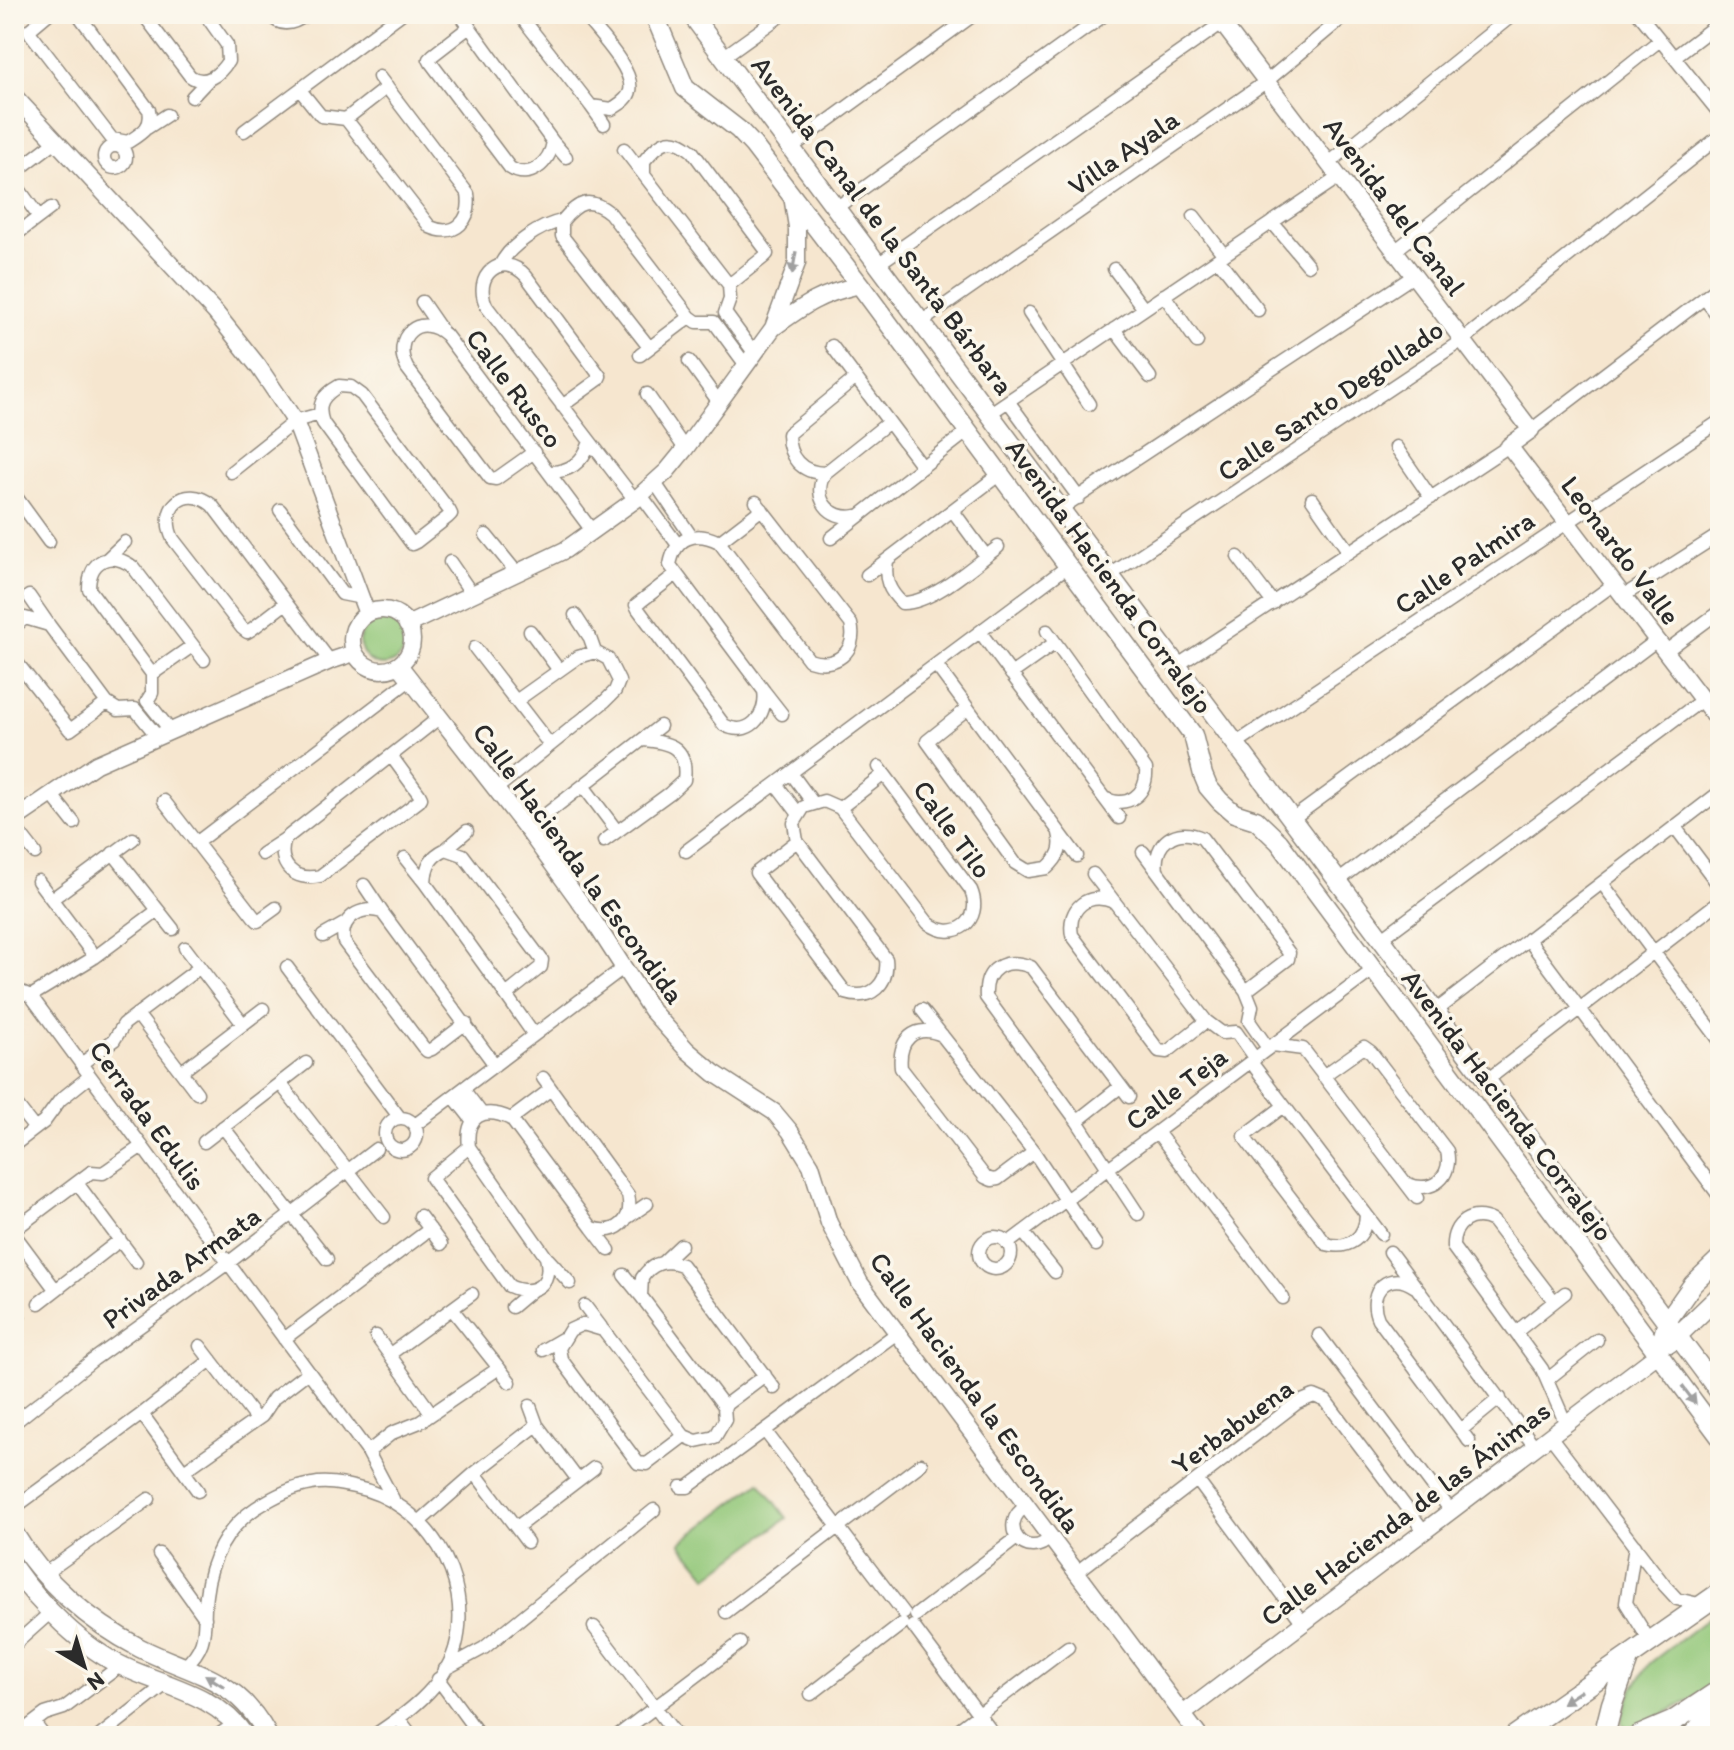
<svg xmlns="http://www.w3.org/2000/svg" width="1734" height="1750" viewBox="0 0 1734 1750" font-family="Itim,sans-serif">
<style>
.green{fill:#93c779;stroke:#5f7952;stroke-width:2}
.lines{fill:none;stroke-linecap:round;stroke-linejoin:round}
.minor-casing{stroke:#90887d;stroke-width:15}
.tertiary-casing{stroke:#90887d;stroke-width:19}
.secondary-casing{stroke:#90887d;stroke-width:21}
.primary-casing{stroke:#90887d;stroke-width:23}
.minor{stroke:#fff;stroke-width:12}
.tertiary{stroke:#fff;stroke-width:16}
.secondary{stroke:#fff;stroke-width:18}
.primary{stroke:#fff;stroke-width:20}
.oneway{fill:#a0a0a0}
.labels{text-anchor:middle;stroke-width:7;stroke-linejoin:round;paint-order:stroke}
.street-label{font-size:28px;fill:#2b2b2b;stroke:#fbf7ec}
</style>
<rect width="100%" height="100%" fill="#fbf7ec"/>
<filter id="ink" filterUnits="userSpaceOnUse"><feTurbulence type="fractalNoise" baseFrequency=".0125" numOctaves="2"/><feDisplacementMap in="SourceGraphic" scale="16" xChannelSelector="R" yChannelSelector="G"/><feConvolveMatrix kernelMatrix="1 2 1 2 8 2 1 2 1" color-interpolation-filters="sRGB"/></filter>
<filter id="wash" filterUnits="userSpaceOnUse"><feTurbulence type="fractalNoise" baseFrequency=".006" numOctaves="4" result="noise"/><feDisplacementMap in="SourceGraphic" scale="32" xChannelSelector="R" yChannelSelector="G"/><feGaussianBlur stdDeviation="1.8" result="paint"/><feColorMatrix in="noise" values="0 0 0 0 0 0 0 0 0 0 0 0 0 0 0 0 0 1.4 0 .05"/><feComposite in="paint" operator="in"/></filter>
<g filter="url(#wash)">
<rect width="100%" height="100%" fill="#f6e6cf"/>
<path class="green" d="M360 642a23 23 0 1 1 46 0a23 23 0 1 1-46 0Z
M760 1482 787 1518 708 1577 680 1543Z
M1720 1609V1680C1692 1702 1662 1715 1629 1729L1621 1723 1622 1718 1632 1690 1650 1663Z"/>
</g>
<g filter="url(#ink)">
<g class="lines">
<defs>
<path id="minor" d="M48 14 29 30 31 34 112 139 128 142C142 133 153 127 149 110L78 14
M143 14 190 76C205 87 220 74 228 61L227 45 205 14
M269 14C281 28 294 24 307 14
M460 14 553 142C550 162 530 181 510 168L431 63 429 59 433 55 468 28
M519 14 591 106 612 109C619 104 628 100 630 91 635 70 596 31 583 14
M1639 14 1720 114
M723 57 783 14
M1674 57 1720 22
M300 90 321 116 346 119 387 87
M192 97 209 79
M591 106 604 124
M346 119 430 227C456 238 472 220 468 194L379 77
M147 128 167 115
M244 131 401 14
M553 142 566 157
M104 157a11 11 0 1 1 22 0a11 11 0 1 1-22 0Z
M791 148 975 14
M624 149 644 175
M1329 163 1514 14
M14 173 56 141
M14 182 39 217
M836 208 1106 14
M1194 216 1224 255
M1272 222 1308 265
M14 236 51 208
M1396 250 1660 40
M1218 259 1258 310
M878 264 1222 23
M500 266C508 246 541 225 562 221
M1114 269 1144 309
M729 285 764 257 767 254 766 250 692 151C670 133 660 142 644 161V175L729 285 730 299 725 313 755 354
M1164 295 1197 342
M1704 298 1720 318
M422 302 442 331
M1029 313 1089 404
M921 322 1267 81 1347 14
M1114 329 1150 377
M832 346 922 466
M649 347 562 236V221C578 202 589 196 610 213L690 317 697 322H714L745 364
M640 355 690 317
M689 361 718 401
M339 386 351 387 362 395 449 510 451 514 448 517 416 542 412 544 409 540 323 423C316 404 323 395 339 386Z
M647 394 685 449
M1008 401 1079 498
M562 406 598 380 600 376 526 276C502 250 471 276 487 307L635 500
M989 414 1339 177
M1531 430 1720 286
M1396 447 1431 498
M534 452 496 479 490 478 407 368C391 337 420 311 446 335 495 400 544 466 593 532
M231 472 295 421 320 414
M549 472C570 472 583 462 590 442
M825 473C801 473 788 457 788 434L856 378
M655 483 691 536
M14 494 49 542
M641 495 678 545
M1312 499 1349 552
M1060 509 1415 275
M280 510 342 594 362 598
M953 511 986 556
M856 516C829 521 811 497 825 473L889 422
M486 535 517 573
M831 538 968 431
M719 542 762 509
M1238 557 1273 603
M107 559 125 542
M887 561C884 579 889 591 902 603 932 604 974 565 998 547
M450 562 472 594
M676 574 640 602 636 605 638 609 724 725C748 738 768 716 764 691L670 565C675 537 695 530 719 542L809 660C835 669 858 652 851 624L756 502
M867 575 1000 474
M1110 575 1464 339 1720 136
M29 596 49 625
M1623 596 1720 534
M286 603 252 629 247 632 242 628 173 539C158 508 185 483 212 505L330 661
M575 615 590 638 595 652
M14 627 25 618 49 625 107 703 118 710 135 709 157 736
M530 631 558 669
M1047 631 1146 769C1148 795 1127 809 1104 798
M980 632 1119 818
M475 648 550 745
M1666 651 1720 611
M14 659 70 730 107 703
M936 665 1077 856
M1178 665 1509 446
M152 674 89 589C89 560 110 550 133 567L204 660
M152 674V693L147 701 170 730
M152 674 192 646
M1011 674 1055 643
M764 691 782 714
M967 709 927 741 1015 863 1028 871 1047 868C1059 857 1063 848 1059 833
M1235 744 1720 421
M392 757 419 794 421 798 419 801 320 876C294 882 276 864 285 839L440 717
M791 773 813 803
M776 784 798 813
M584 787 617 831
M496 789 605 701 615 691 619 681 608 659 595 652 578 657 516 701
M51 794 74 823
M164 801 254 917 258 921 276 908
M840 808 884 774
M1292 819 1614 584
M14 826 35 853
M1675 827 1720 887
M527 829 660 726
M604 841 670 793 684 780C688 748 671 742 643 740
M797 841 756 873 846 993C871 1001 889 984 886 959L797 841 794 823 804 807 824 801 840 808 928 923C954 943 984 921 971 890L879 767
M196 843 411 679
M446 849 467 831
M686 851 1068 566
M1143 852 1246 991 1252 1006 1249 1021 1268 1048
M113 853 173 929
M262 854 285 839
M405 858 425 883
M1157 871C1153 842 1176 826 1202 838L1289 953 1288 959 1246 991
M1093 874 1206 1021 1222 1033 1236 1032 1255 1059
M38 881 95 957
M1338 881 1657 640
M1602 883 1720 1041
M364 885 382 912
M52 899 133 839
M1114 902C1088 891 1067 908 1072 935L1159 1051 1167 1052 1206 1021
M323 936 344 924
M1381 939 1702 700
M1528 939 1720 1197
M185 948 243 1024
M287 967 400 1118
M14 989 31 996 368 1452 393 1499
M506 995 541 967 542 960 463 855 446 849C430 857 426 865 425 883L506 995 534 1035
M31 996 95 957 158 910
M922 1010 1034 1152 1096 1245
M1435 1011 1720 792
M137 1014 197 1093
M466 1023 432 1049 427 1051 423 1047 344 942C339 918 361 905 382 912L495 1065
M942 1035C914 1023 898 1040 901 1068L985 1177 992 1180 998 1179 1034 1152
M1273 1045 1303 1049 1417 1198
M1251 1062 1381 1234
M81 1064 114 1040 124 1024 199 968
M181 1072 263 1009
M1323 1076 1364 1047 1371 1052 1447 1151C1453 1177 1432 1194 1408 1184
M1487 1080 1720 901
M280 1083 384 1217
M463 1089 482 1114
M454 1097 473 1121
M1129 1097 1031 967C1005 957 984 968 986 997L1077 1121 1138 1214
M14 1102 35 1129
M1284 1106 1247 1134 1244 1136 1247 1141 1326 1244C1349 1250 1366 1238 1366 1214
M385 1134a16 16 0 1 1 32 0a16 16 0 1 1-32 0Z
M511 1119 551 1089
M1077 1121 1120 1087
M415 1125 623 968
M223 1127 327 1259
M1157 1132 1283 1298
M204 1142 306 1063
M14 1145 44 1122 60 1100 90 1076
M469 1147 431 1178 509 1286C534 1297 553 1285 546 1257L469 1147C465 1116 483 1106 511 1119L592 1228C617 1236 634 1220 628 1195L543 1078
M77 1183 136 1262
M420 1216 441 1244
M628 1217 647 1204
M592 1228 609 1250
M14 1230 91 1172 103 1173 142 1146
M1023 1232 1055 1272
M14 1234 55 1289
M979 1253a16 16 0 1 1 32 0a16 16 0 1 1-32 0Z
M1007 1244 1373 970
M1390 1252 1535 1447
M548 1259 570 1283
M662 1263 681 1245
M624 1275 641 1296
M1415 1287C1389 1268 1366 1292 1378 1319L1469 1441
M1554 1301 1493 1221C1472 1210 1452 1223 1453 1247L1542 1369 1566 1424
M39 1303 120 1240
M585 1306 601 1327
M512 1307 531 1291
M452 1309 510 1382
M14 1322 19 1317
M1516 1332 1565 1293
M1319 1335 1451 1511
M376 1336 432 1414
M284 1339 430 1229
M200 1346 256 1419
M543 1350 562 1339
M390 1354 472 1294
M1548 1379 1597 1340
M530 1406 537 1425 578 1480
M724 1406 765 1375
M142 1414 198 1491
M14 1423 93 1360 228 1263 376 1149
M1461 1430 1500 1398
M765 1431 904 1613
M684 1436 647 1464 638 1463 561 1359 559 1348 570 1330 583 1324 603 1330 684 1436 696 1441 715 1437 725 1420 724 1406 641 1296 642 1278C652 1263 665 1259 682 1265L774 1388
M1550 1436 1665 1586 1677 1599 1703 1605
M368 1452 392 1433 420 1422 499 1368
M184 1471 262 1416 274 1398 308 1372
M475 1473 527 1542
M1197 1480 1303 1623
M681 1487H688L897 1333
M1027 1506C995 1524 1026 1564 1051 1537
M14 1508 142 1414 211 1360
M419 1522 475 1473 537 1425
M517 1527 594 1468
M1635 1546 1626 1603 1651 1643
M159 1554 205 1618
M1077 1572 1297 1403 1314 1396 1326 1401 1424 1531
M44 1574 149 1499
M726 1612 921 1464
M916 1615 1017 1538
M913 1626 995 1736
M594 1627 677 1736
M14 1645 51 1612
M184 1667C211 1643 202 1627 206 1595 210 1560 226 1528 256 1508 273 1497 292 1487 312 1484 326 1481 340 1484 354 1487 425 1501 475 1577 455 1649 443 1688 405 1715 373 1736
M445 1669 484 1648 654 1510
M438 1679 480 1736
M811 1694 902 1624
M399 1719 412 1736
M34 1723 44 1736
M16 1736 45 1714 64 1708 121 1665
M100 1736 166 1684
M217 1736 236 1723
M617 1736 740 1643
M950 1736 1068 1647"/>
<path id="tertiary" d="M1215 14 1531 430 1509 446 1720 723
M14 96 215 312 258 366 295 421 367 614
M773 328C806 304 820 294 860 285
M352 640a30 30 0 1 1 60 0a30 30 0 1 1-60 0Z
M407 625 565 550 635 500 667 471 685 449 773 328 797 263V227L792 196
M399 665 527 829 593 920 651 1010 687 1050 714 1073 774 1112 790 1131 811 1165 829 1223 860 1283 1199 1736
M14 820 96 764 330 661 354 653
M1183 1714 1658 1354"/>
<path id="secondary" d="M654 14 685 88 739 130 753 145 860 285 1193 735 1203 775 1208 787 1220 801 1234 813 1256 820 1279 842 1720 1437
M691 14 1720 1393
M1670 1343 1720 1295
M1658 1354 1667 1321 1693 1284 1720 1258
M14 1533C43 1582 90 1622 140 1648 194 1675 236 1676 268 1736
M14 1568C39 1604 83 1648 124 1667 167 1687 216 1694 245 1736"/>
<path id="primary" d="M1515 1736 1720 1593
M1604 1736 1612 1704 1628 1659
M1639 1736 1672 1722 1720 1690
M1692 1736 1720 1705"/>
</defs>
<use href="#minor" class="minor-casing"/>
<use href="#tertiary" class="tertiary-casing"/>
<use href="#secondary" class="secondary-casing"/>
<use href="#primary" class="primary-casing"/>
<use href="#minor" class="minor"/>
<use href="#tertiary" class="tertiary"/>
<use href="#secondary" class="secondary"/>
<use href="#primary" class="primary"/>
</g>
<defs><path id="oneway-solid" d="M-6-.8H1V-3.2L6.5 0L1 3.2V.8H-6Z" transform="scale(2)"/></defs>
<g class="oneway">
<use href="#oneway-solid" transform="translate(794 263) rotate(100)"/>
<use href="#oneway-solid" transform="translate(1689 1395) rotate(53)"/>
<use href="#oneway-solid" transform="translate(215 1681) rotate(-148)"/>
<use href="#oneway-solid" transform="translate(1572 1697) rotate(146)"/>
</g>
</g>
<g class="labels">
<g class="street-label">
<text transform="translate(1123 152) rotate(-35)" y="10">Villa Ayala</text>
<text transform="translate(1395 206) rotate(53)" y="10">Avenida del Canal</text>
<text transform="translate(883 225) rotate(53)" y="10">Avenida Canal de la Santa Bárbara</text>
<text transform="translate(515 388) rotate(53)" y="10">Calle Rusco</text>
<text transform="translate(1330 400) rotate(-34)" y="10">Calle Santo Degollado</text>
<text transform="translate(1621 550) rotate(53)" y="10">Leonardo Valle</text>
<text transform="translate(1464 562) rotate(-34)" y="10">Calle Palmira</text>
<text transform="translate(1110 576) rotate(54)" y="10">Avenida Hacienda Corralejo</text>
<text transform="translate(953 829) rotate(54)" y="10">Calle Tilo</text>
<text transform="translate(579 863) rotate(54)" y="10">Calle Hacienda la Escondida</text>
<text transform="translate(1176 1088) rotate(-37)" y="10">Calle Teja</text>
<text transform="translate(1508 1105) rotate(53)" y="10">Avenida Hacienda Corralejo</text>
<text transform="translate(148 1115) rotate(54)" y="10">Cerrada Edulis</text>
<text transform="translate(181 1267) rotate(-36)" y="10">Privada Armata</text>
<text transform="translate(976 1392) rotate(54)" y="10">Calle Hacienda la Escondida</text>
<text transform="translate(1232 1426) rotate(-36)" y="10">Yerbabuena</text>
<text transform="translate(1405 1513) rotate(-37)" y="10">Calle Hacienda de las Ánimas</text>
</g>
</g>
<rect width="1734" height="1750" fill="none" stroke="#fbf7ec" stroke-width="48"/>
<g transform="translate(84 1666) rotate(142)" stroke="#fbf7ec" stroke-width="6" paint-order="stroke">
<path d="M0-6L14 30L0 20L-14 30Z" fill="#2b2b2b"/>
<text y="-12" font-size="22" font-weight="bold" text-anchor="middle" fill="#2b2b2b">N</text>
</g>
</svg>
